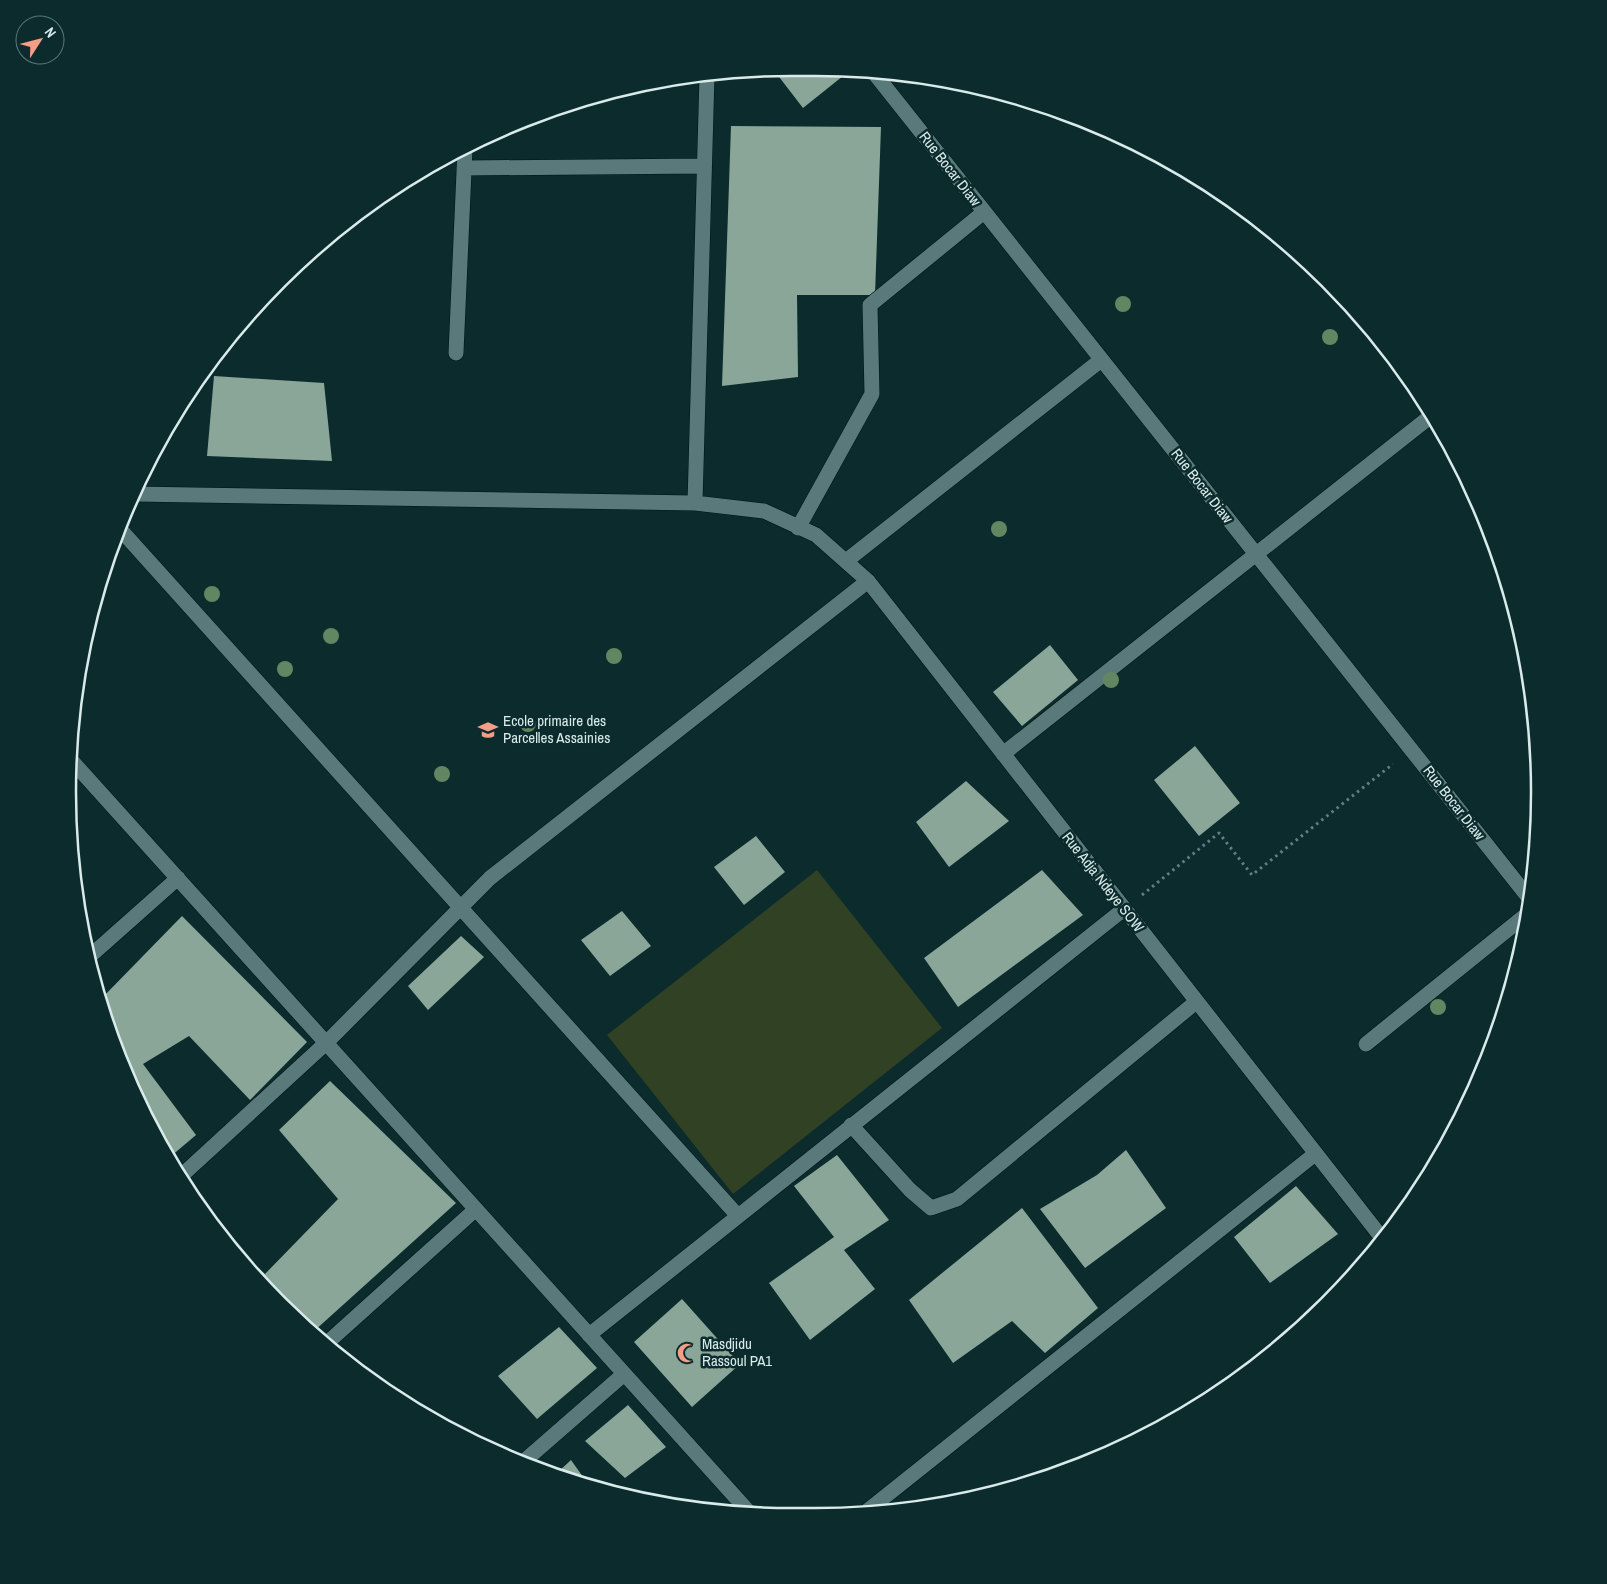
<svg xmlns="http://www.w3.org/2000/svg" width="1607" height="1584" viewBox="0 0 1607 1584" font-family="'Archivo Narrow',sans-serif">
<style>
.green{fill:#304124}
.building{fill:#8aa699}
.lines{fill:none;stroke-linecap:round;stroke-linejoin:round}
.minor-casing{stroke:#001314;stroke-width:16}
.path{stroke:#647d7e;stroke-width:3;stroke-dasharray:2.5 4;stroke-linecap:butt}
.minor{stroke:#59797a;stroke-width:15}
.tree{fill:#638662}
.labels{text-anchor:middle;stroke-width:5;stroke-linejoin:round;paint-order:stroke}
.street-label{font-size:15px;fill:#d9eaea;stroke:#0c2b2c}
.poi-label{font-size:15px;fill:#d9eaea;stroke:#0c2b2c;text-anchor:start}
.rim{fill:none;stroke:#d9eaea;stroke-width:2.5}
</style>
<rect width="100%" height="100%" fill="#0c2b2c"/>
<path class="green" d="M817 870 942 1028 733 1194 607 1035Z"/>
<path class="building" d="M792 68 840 72 843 76 803 108 773 69Z
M731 126 881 127 875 295H797L798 377 722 386Z
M214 376 324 383 332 461 207 456Z
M1050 645 1078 680 1022 726 993 692Z
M1195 746 1240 803 1199 836 1154 780Z
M966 781 1009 821 949 867 916 822Z
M756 836 785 872 744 905 714 867Z
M1042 870 1083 915 958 1007 924 958Z
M622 911 651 946 610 976 581 940Z
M182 916 307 1042 250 1100 189 1036 143 1064 196 1135 170 1157 123 1070 101 999Z
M461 936 484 957 428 1010 408 986Z
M330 1081 456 1203 313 1332 280 1304 227 1241 228 1240 265 1274 338 1199 279 1130Z
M1126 1150 1166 1208 1085 1268 1040 1209 1097 1175Z
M837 1155 889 1220 844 1250 875 1289 810 1340 769 1283 834 1237 794 1186Z
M1296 1186 1338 1234 1270 1283 1234 1237Z
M1022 1208 1098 1308 1045 1353 1012 1321 953 1363 909 1300Z
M682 1299 740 1364 692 1407 634 1342Z
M559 1327 597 1368 537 1419 498 1376Z
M628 1405 666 1447 625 1478 585 1441Z
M571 1460 588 1484 556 1474Z"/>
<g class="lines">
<defs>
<path id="minor" d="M875 74 1529 898
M464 168 704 166
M456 353 465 149
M134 494 695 503 764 511 816 535 868 581 1382 1238
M695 503 707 76
M119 528 738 1216
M798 528 872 394 870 305 984 212
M846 561 1101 360
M1003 754 1431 416
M71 760 748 1511
M89 957 178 878
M1366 1044 1527 914
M851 1125 910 1190 931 1208 957 1199 1196 1002
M180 1177 326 1043 490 878 868 581
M589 1335 1124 909
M327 1343 476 1209
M522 1463 624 1374
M867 1511 1315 1154"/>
</defs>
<use href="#minor" class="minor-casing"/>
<path class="path" d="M1142 895 1219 833 1252 875 1393 764"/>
<use href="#minor" class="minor"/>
</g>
<g class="tree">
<circle cx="1123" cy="304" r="8"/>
<circle cx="1330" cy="337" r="8"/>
<circle cx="999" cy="529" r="8"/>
<circle cx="212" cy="594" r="8"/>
<circle cx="331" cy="636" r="8"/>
<circle cx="614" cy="656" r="8"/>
<circle cx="285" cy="669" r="8"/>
<circle cx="1111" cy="680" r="8"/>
<circle cx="528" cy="724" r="8"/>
<circle cx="442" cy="774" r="8"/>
<circle cx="1438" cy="1007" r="8"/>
</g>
<defs>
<symbol id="school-bare" viewBox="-9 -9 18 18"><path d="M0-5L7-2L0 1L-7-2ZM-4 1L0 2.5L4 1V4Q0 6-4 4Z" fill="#f49e88" stroke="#0c2b2c" stroke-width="2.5" paint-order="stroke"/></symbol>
<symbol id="mosque-bare" viewBox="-9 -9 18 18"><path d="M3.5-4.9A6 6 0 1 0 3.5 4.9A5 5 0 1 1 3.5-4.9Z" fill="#f49e88" stroke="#0c2b2c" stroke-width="2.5" paint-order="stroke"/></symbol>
</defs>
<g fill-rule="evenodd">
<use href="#school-bare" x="474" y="716" width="28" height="28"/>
<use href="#mosque-bare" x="673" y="1339" width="28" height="28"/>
</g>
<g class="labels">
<g class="street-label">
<text transform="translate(950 169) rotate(52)" y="5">Rue Bocar Diaw</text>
<text transform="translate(1202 486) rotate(52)" y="5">Rue Bocar Diaw</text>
<text transform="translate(1454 803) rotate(52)" y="5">Rue Bocar Diaw</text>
<text transform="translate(1103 882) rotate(52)" y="5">Rue Adja Ndeye SOW</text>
</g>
<g class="poi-label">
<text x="503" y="726">Ecole primaire des<tspan x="503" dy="17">Parcelles Assainies</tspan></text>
<text x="702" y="1349">Masdjidu<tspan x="702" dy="17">Rassoul PA1</tspan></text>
</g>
</g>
<path d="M0 0H1607V1584H0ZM792 76H815A716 716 0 0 1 1531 792V792A716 716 0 0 1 815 1508H792A716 716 0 0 1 76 792V792A716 716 0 0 1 792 76Z" fill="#0c2b2c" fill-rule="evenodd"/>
<path class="rim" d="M792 76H815A716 716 0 0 1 1531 792V792A716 716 0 0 1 815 1508H792A716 716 0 0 1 76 792V792A716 716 0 0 1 792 76Z"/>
<g transform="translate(40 40) rotate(54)"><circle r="24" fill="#0c2b2c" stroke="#5e7778"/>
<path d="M0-4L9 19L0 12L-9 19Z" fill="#f49e88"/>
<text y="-8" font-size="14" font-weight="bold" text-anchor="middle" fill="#d9eaea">N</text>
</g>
</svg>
